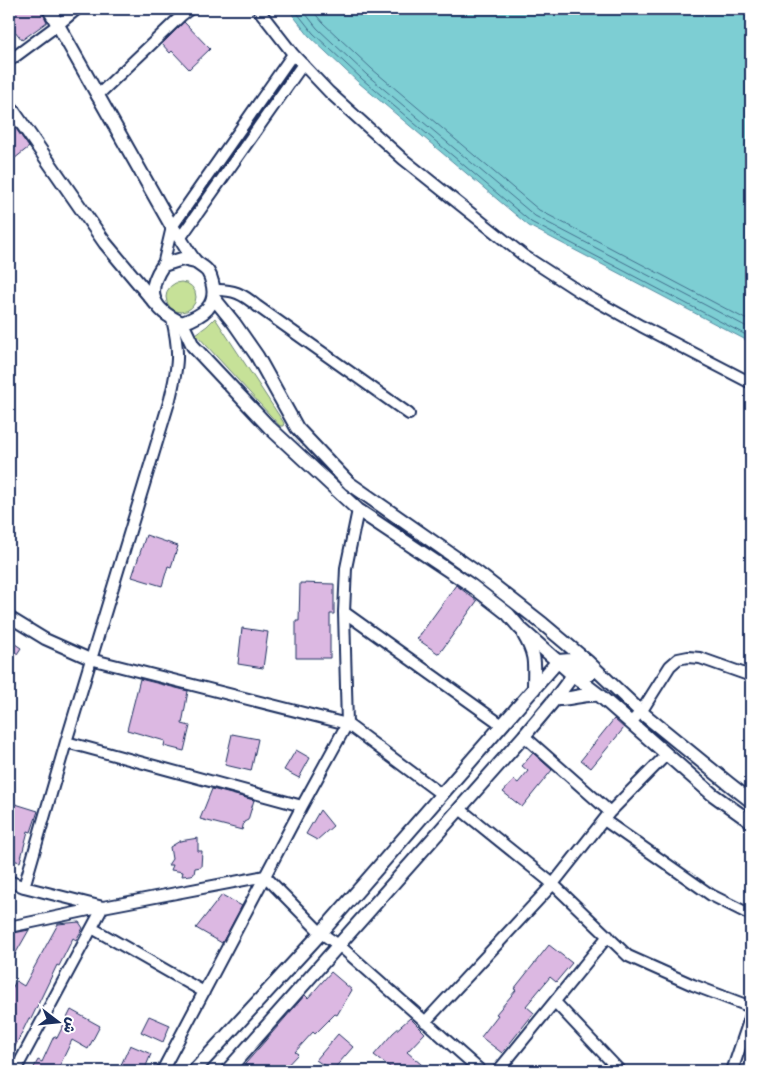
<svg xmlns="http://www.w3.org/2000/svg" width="760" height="1080" viewBox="0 0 760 1080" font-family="'Indie Flower','Playpen Sans Arabic',sans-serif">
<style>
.green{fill:#c6e198;stroke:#70887b}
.water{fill:#7dced3;stroke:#568ea4}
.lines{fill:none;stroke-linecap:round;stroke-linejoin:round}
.shore{stroke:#426f8d;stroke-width:1}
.building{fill:#dcb8e2;stroke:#1b2f5e}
.minor-casing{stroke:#1b2f5e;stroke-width:14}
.major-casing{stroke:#1b2f5e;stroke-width:16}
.minor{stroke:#fff;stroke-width:10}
.major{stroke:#fff;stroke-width:12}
</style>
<rect width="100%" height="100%" fill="#fff"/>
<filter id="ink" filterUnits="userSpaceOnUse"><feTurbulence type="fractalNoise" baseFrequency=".02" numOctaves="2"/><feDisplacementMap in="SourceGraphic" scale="10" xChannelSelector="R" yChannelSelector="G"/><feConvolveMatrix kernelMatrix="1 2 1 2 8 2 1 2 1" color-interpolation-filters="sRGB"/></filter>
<g filter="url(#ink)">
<path class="green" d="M166 297a15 15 0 1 1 30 0a15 15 0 1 1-30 0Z
M215 318 284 423 283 426H280L196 334 207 326Z"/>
<path class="water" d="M288 9H751V340H746L529 226 359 83 309 36Z"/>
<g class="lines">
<path class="shore" d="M294 9 313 33 362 79 531 222 746 335H751
M302 9 317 28 367 75 535 216 751 329
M311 9 323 23 372 69 539 210 751 322"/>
</g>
<path class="building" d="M9 9H41L47 22 22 40 11 26 14 23 9 15Z
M184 22 210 49 189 69 172 51 170 53 162 44Z
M9 119 29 147 9 163Z
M146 535 178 546 171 567 168 566 162 586 132 577Z
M300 583 334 584V614H330V658H296V621H299Z
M456 585 477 601 439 654 417 639Z
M242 628 268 632 263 668 238 664Z
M9 640 21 648 9 666Z
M140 679 188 691 182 724 190 726 184 751 164 746 165 741 127 730Z
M614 719 624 728 591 768 581 760Z
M232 734 258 739 251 771 225 765Z
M296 750 310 758 299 778 284 770Z
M533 753 552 770 522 807 503 792 514 780 518 783 528 771 522 766Z
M212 789 254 800 248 820 244 822 242 830 200 819Z
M9 802 38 811 31 832 28 831 20 862 9 859Z
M320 810 333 826 317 840 306 834Z
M198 838V851H202L201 867 195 868 194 874 191 875 182 876 183 872 171 870 173 865H168L172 859 170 847 180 841Z
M222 895 242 906 222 943 196 928Z
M79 922 83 928 76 940 73 938 59 966 57 965 31 1019 29 1018 9 1059V994L16 981 24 986 58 924Z
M29 930 9 965V934Z
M549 945 572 963 556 982 550 977 526 1006 534 1013 502 1053 481 1037 498 1015 496 1014 516 990 514 989Z
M331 972 352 990 337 1015 335 1014 315 1034 313 1032 295 1052 298 1054 282 1071H239L305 995 308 998Z
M71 1010 100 1026 88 1049 72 1040 57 1071H32L38 1060 42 1062 54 1036 57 1038Z
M149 1016 170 1025 163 1042 141 1032Z
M410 1018 425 1033 407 1052 429 1071H395L374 1055 393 1033Z
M338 1034 353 1047 332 1071 316 1060Z
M130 1045 151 1054 144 1071H135L121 1065Z"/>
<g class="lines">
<defs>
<path id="minor" d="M178 9 182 15 190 9
M258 9 293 54 329 92 403 159 523 255 580 292 641 326 751 383
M9 61 59 24 77 9
M97 96 182 15
M181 237 303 64
M163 265 172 227 293 54
M214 290C233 289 243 294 257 306L409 414
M344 612 502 725
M9 617 45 639 90 659 347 724 441 794
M631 722 641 712 670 666 678 659 688 657 700 658 751 676
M524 736 610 812
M66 742 302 806
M460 809 553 884 628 956 693 985 751 1007
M604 820 711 895 751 915
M9 881 24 887 103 907 15 1071
M24 887 66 742 170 399C178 366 180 352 172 319
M9 927 103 907 265 876 321 933 340 946 481 1071
M92 928 204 992
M555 1002 620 1071
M425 1022 553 884 610 812 666 755
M162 1071 302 806 347 724 344 612 346 568 358 510
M498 1071 608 936
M732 1071 751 1015"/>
<path id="major" d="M49 9 172 227C180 236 189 255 196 262 200 266 205 267 208 272 210 275 211 278 212 282 219 306 202 316 182 323 153 310 144 293 163 265L182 259 195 262
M9 105 105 243 156 304
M213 297 234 323 257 356 297 428 349 483 479 574 543 624 587 661 641 712 728 783 751 801
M182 323 193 346 269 427 358 510 472 586 508 614 520 628 573 675 599 695 712 794 751 822
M524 635C537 657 534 664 534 689
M555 699C570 700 584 693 599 695
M194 1071 321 933 558 661 571 660 590 674
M227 1071 524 736 555 699 573 675 572 668"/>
</defs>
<use href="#minor" class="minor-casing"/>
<use href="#major" class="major-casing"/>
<use href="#minor" class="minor"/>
<use href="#major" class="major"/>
</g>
</g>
<rect width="760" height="1080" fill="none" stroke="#fff" stroke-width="30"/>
<rect x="15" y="15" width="730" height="1050" fill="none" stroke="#1b2f5e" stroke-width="2" filter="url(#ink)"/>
<g transform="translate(58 1022) rotate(106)" stroke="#ffffff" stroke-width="4" paint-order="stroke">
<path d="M0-4L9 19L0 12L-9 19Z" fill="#1b2f5e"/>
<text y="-8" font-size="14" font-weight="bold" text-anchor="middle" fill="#1b2f5e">ش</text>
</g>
</svg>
